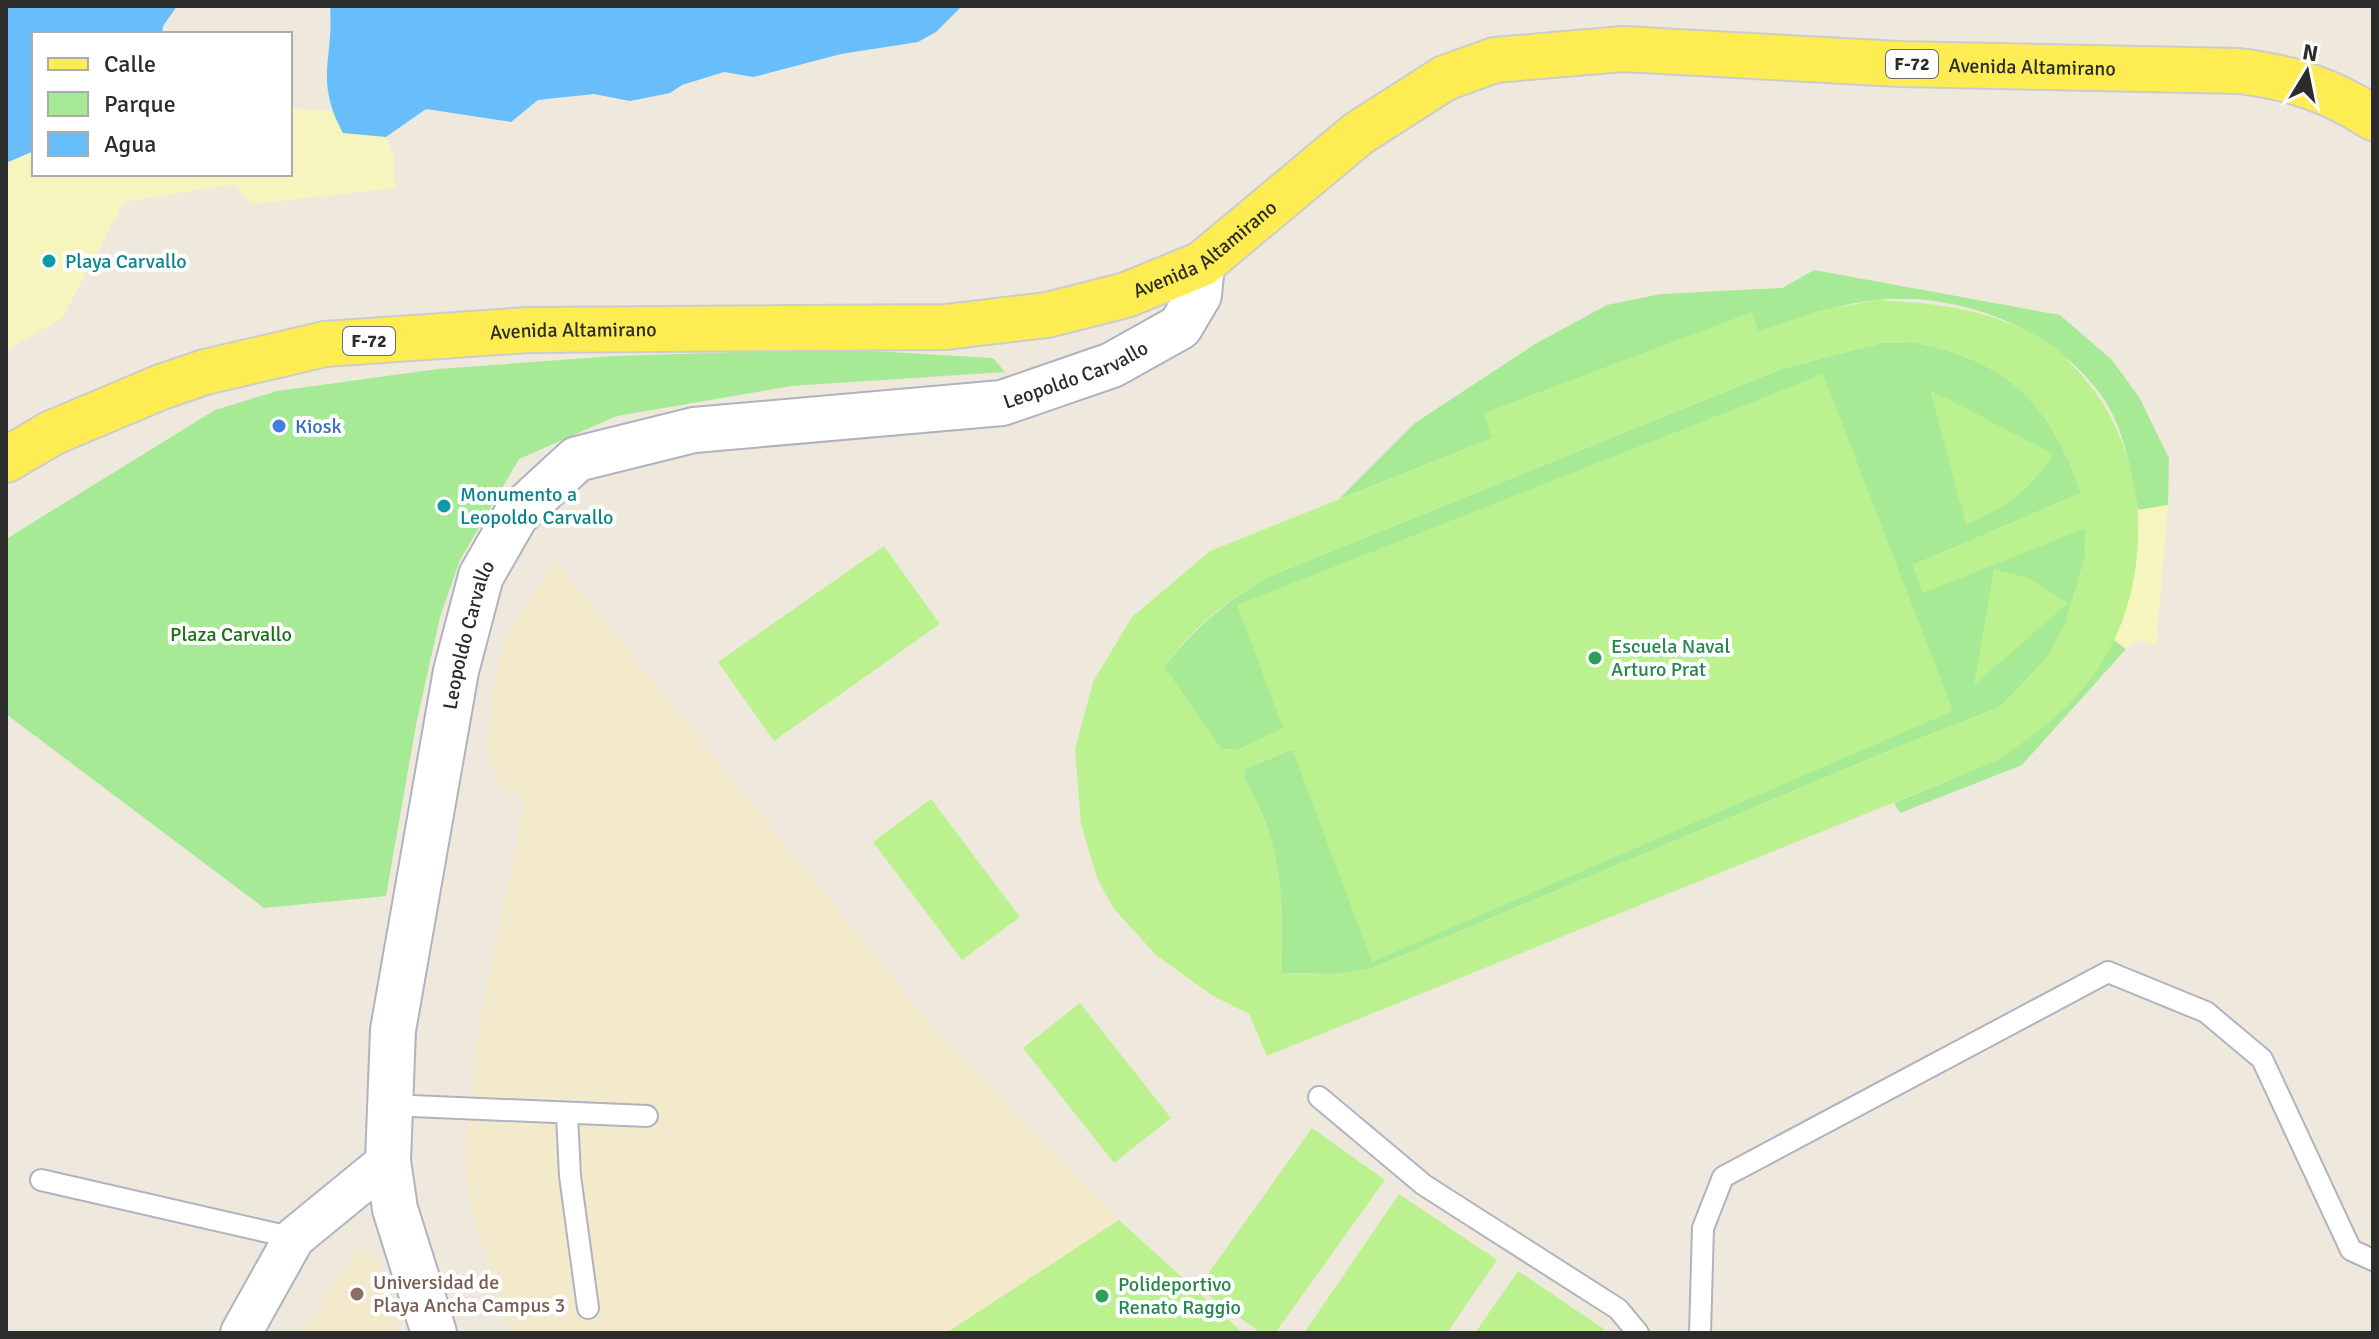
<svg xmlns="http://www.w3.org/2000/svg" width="2379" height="1339" viewBox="0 0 2379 1339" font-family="Signika,sans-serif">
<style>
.education{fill:#f2eacb}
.green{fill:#a6ea95}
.sand{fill:#f6f5bd}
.pitch{fill:#bbf28f;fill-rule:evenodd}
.water{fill:#67befa}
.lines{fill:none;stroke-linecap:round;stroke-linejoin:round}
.lane-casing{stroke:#b1b2c1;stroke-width:24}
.street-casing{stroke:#b1b2c1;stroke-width:44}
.secondary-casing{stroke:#b1b2c1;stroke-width:48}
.primary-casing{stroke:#ccc;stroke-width:48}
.lane{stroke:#fff;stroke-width:20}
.street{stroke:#fff;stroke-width:40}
.secondary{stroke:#fff;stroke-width:44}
.primary{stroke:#fded53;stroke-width:44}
.culture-dot{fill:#0f9aa8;stroke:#fff;stroke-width:3}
.shop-dot{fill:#3f7fe0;stroke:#fff;stroke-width:3}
.leisure-dot{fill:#2e9e5b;stroke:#fff;stroke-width:3}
.education-dot{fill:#8d6e63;stroke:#fff;stroke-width:3}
.labels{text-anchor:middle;stroke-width:8;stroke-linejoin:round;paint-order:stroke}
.shield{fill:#fff;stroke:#6b6b6b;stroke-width:2}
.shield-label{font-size:18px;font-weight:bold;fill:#2c2c2c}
.street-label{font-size:20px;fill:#2c2c2c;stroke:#fff}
.culture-label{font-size:20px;fill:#0d838f;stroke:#fff;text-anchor:start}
.shop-label{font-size:20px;fill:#366cbe;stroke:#fff;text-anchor:start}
.park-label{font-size:20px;fill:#1a7114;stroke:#fff}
.leisure-label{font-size:20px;fill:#27864d;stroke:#fff;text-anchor:start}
.education-label{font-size:20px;fill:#785e54;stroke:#fff;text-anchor:start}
</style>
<rect width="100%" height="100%" fill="#efe9dd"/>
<path class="education" d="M556 561 930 1024 1119 1220 946 1333H511L474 1219 467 1185 465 1148 478 1032 525 799 501 785 492 772 488 757 492 694 506 636Z
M357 1249 376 1256 399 1333H301Z"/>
<path class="green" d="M1814 270 2060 315 2112 360 2139 397 2169 458 2168 505 2138 510C2131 472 2125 428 2101 395 2052 327 1958 291 1875 300 1834 305 1796 319 1757 332L1751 313 1485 413 1493 438 1339 499 1415 423 1535 344 1607 305 1661 294 1782 288Z
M1913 342C2008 361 2050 403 2081 493L1913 565 1923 592 2086 527 2085 558 2065 625 2047 658 2000 707 1900 746 1370 969 1336 974 1281 973C1284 898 1282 843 1244 778L1245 769 1293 749 1283 729 1237 750 1221 749 1164 667C1194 629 1226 601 1268 577L1781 369 1881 343Z
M837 349 993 358 1005 372 791 386 617 416 519 459 460 560 440 617 416 725 386 896 264 908 6 714V539L215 410 277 391 438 369 615 356Z
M2113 639 2126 649 2022 765 1900 813 1894 803C1992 763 2061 738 2113 639Z"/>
<path class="sand" d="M290 108 331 111 343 133 386 137 393 154 395 188 251 204 234 184 124 202 62 318 6 351V163L34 151V174L83 177 290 174Z
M2168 505 2156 645 2136 640 2126 649 2113 639 2123 622 2140 520 2138 510Z"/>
<path class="pitch" d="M1877 300C1940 303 1997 310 2052 345 2061 351 2069 362 2077 370 2152 449 2157 579 2098 669 2071 709 2033 736 1994 762L1267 1056 1249 1014 1213 996 1156 955 1114 909 1097 878 1081 824 1075 749 1093 682 1132 617 1210 551 1492 438 1484 413 1752 312 1758 331 1821 310ZM1913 342C2008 361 2050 403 2081 493L1913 565 1923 593 2086 528 2085 558 2065 625 2047 658 2000 707 1900 746 1370 969 1336 974 1282 973C1282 893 1284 849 1244 778L1245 769 1292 749 1372 962 1953 711 1823 374 1237 605 1283 728 1237 750 1221 749 1164 667C1192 628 1227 600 1268 577L1781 369 1881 343Z
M1930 390 2054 454C2030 490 2005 508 1966 525Z
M884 546 940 624 774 741 718 662Z
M1994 569 2029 578 2068 603 1974 685Z
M931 799 1020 917 962 960 873 842Z
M1080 1003 1171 1118 1114 1163 1023 1048Z
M1312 1128 1385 1180 1275 1333H1261L1198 1288Z
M1399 1194 1497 1260 1447 1333H1304Z
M1119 1220 1243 1333H946Z
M1518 1271 1604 1329 1601 1333H1475Z"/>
<path class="water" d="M6 6H177L163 26 162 34H34V151L6 163Z
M330 6H962L936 32 918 42 841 54 753 77 724 72 682 85 670 93 630 101 594 94 538 100 511 122 426 109 386 137 343 133C314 79 334 60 330 6Z"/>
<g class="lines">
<defs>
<path id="lane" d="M1319 1097 1424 1185 1618 1309 1638 1333
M389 1105 647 1116
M567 1115 570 1176 588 1308
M41 1180 294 1238
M1700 1333 1703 1228 1723 1177 2108 972 2206 1012 2262 1059 2351 1250 2373 1260"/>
<path id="street" d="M241 1333 294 1238 388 1161"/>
<g id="secondary">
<path id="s1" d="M434 1333 395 1209 388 1161 393 1030 456 671 481 576 516 515 577 459 694 430 1002 403 1112 365 1180 327 1199 295 1202 264"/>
</g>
<g id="primary">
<path id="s2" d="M6 460 52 433 161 387 205 372 325 344 528 330 946 327 1047 315 1126 295 1202 264 1359 133 1445 78 1495 60 1623 49 1899 64 2239 71C2289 77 2331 90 2373 118"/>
</g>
</defs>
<use href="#lane" class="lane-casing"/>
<use href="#street" class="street-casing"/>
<use href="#secondary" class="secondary-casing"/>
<use href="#primary" class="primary-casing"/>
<use href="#lane" class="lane"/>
<use href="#street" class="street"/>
<use href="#secondary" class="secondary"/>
<use href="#primary" class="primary"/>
</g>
<g class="culture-dot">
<circle cx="49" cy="261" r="8"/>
<circle cx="444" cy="506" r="8"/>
</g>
<circle class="shop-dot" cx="279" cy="426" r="8"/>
<g class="leisure-dot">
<circle cx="1595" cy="658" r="8"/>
<circle cx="1102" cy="1296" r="8"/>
</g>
<circle class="education-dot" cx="357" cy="1294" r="8"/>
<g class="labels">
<g class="shield">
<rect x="1886" y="50" width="52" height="28" rx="6"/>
<rect x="343" y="327" width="52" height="28" rx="6"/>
</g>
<g class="shield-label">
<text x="1912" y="70">F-72</text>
<text x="369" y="347">F-72</text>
</g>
<g class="street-label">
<text dy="7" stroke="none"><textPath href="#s2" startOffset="2126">Avenida Altamirano</textPath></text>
<text dy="7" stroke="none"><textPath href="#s2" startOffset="1238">Avenida Altamirano</textPath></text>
<text dy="7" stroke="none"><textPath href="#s2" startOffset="590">Avenida Altamirano</textPath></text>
<text dy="7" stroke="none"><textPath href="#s1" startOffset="1434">Leopoldo Carvallo</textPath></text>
<text dy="7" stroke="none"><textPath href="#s1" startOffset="712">Leopoldo Carvallo</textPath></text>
</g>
<g class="culture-label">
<text x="65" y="268">Playa Carvallo</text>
<text x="460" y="501">Monumento a<tspan x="460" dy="23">Leopoldo Carvallo</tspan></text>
</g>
<g class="shop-label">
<text x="295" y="433">Kiosk</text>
</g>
<g class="park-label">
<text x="231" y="641">Plaza Carvallo</text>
</g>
<g class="leisure-label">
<text x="1611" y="653">Escuela Naval<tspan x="1611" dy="23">Arturo Prat</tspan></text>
<text x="1118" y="1291">Polideportivo<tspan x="1118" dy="23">Renato Raggio</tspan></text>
</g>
<g class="education-label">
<text x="373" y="1289">Universidad de<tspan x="373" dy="23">Playa Ancha Campus 3</tspan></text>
</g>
</g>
<rect width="2379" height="1339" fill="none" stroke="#2c2c2c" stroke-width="16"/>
<rect x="32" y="32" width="260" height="144" fill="#ffffff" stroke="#ababab" stroke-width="2"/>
<rect x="48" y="58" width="40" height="12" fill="#fded53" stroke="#ababab" stroke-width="2"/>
<text x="104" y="72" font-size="24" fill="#2c2c2c">Calle</text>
<rect x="48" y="92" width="40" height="24" fill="#a6ea95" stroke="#ababab" stroke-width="2"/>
<text x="104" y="112" font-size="24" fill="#2c2c2c">Parque</text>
<rect x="48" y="132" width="40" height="24" fill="#67befa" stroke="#ababab" stroke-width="2"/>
<text x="104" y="152" font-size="24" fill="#2c2c2c">Agua</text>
<g transform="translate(2307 72) rotate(10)" stroke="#ffffff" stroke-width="6" paint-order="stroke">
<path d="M0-6L14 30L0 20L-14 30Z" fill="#2c2c2c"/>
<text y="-12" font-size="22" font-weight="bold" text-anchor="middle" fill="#2c2c2c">N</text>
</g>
</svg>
